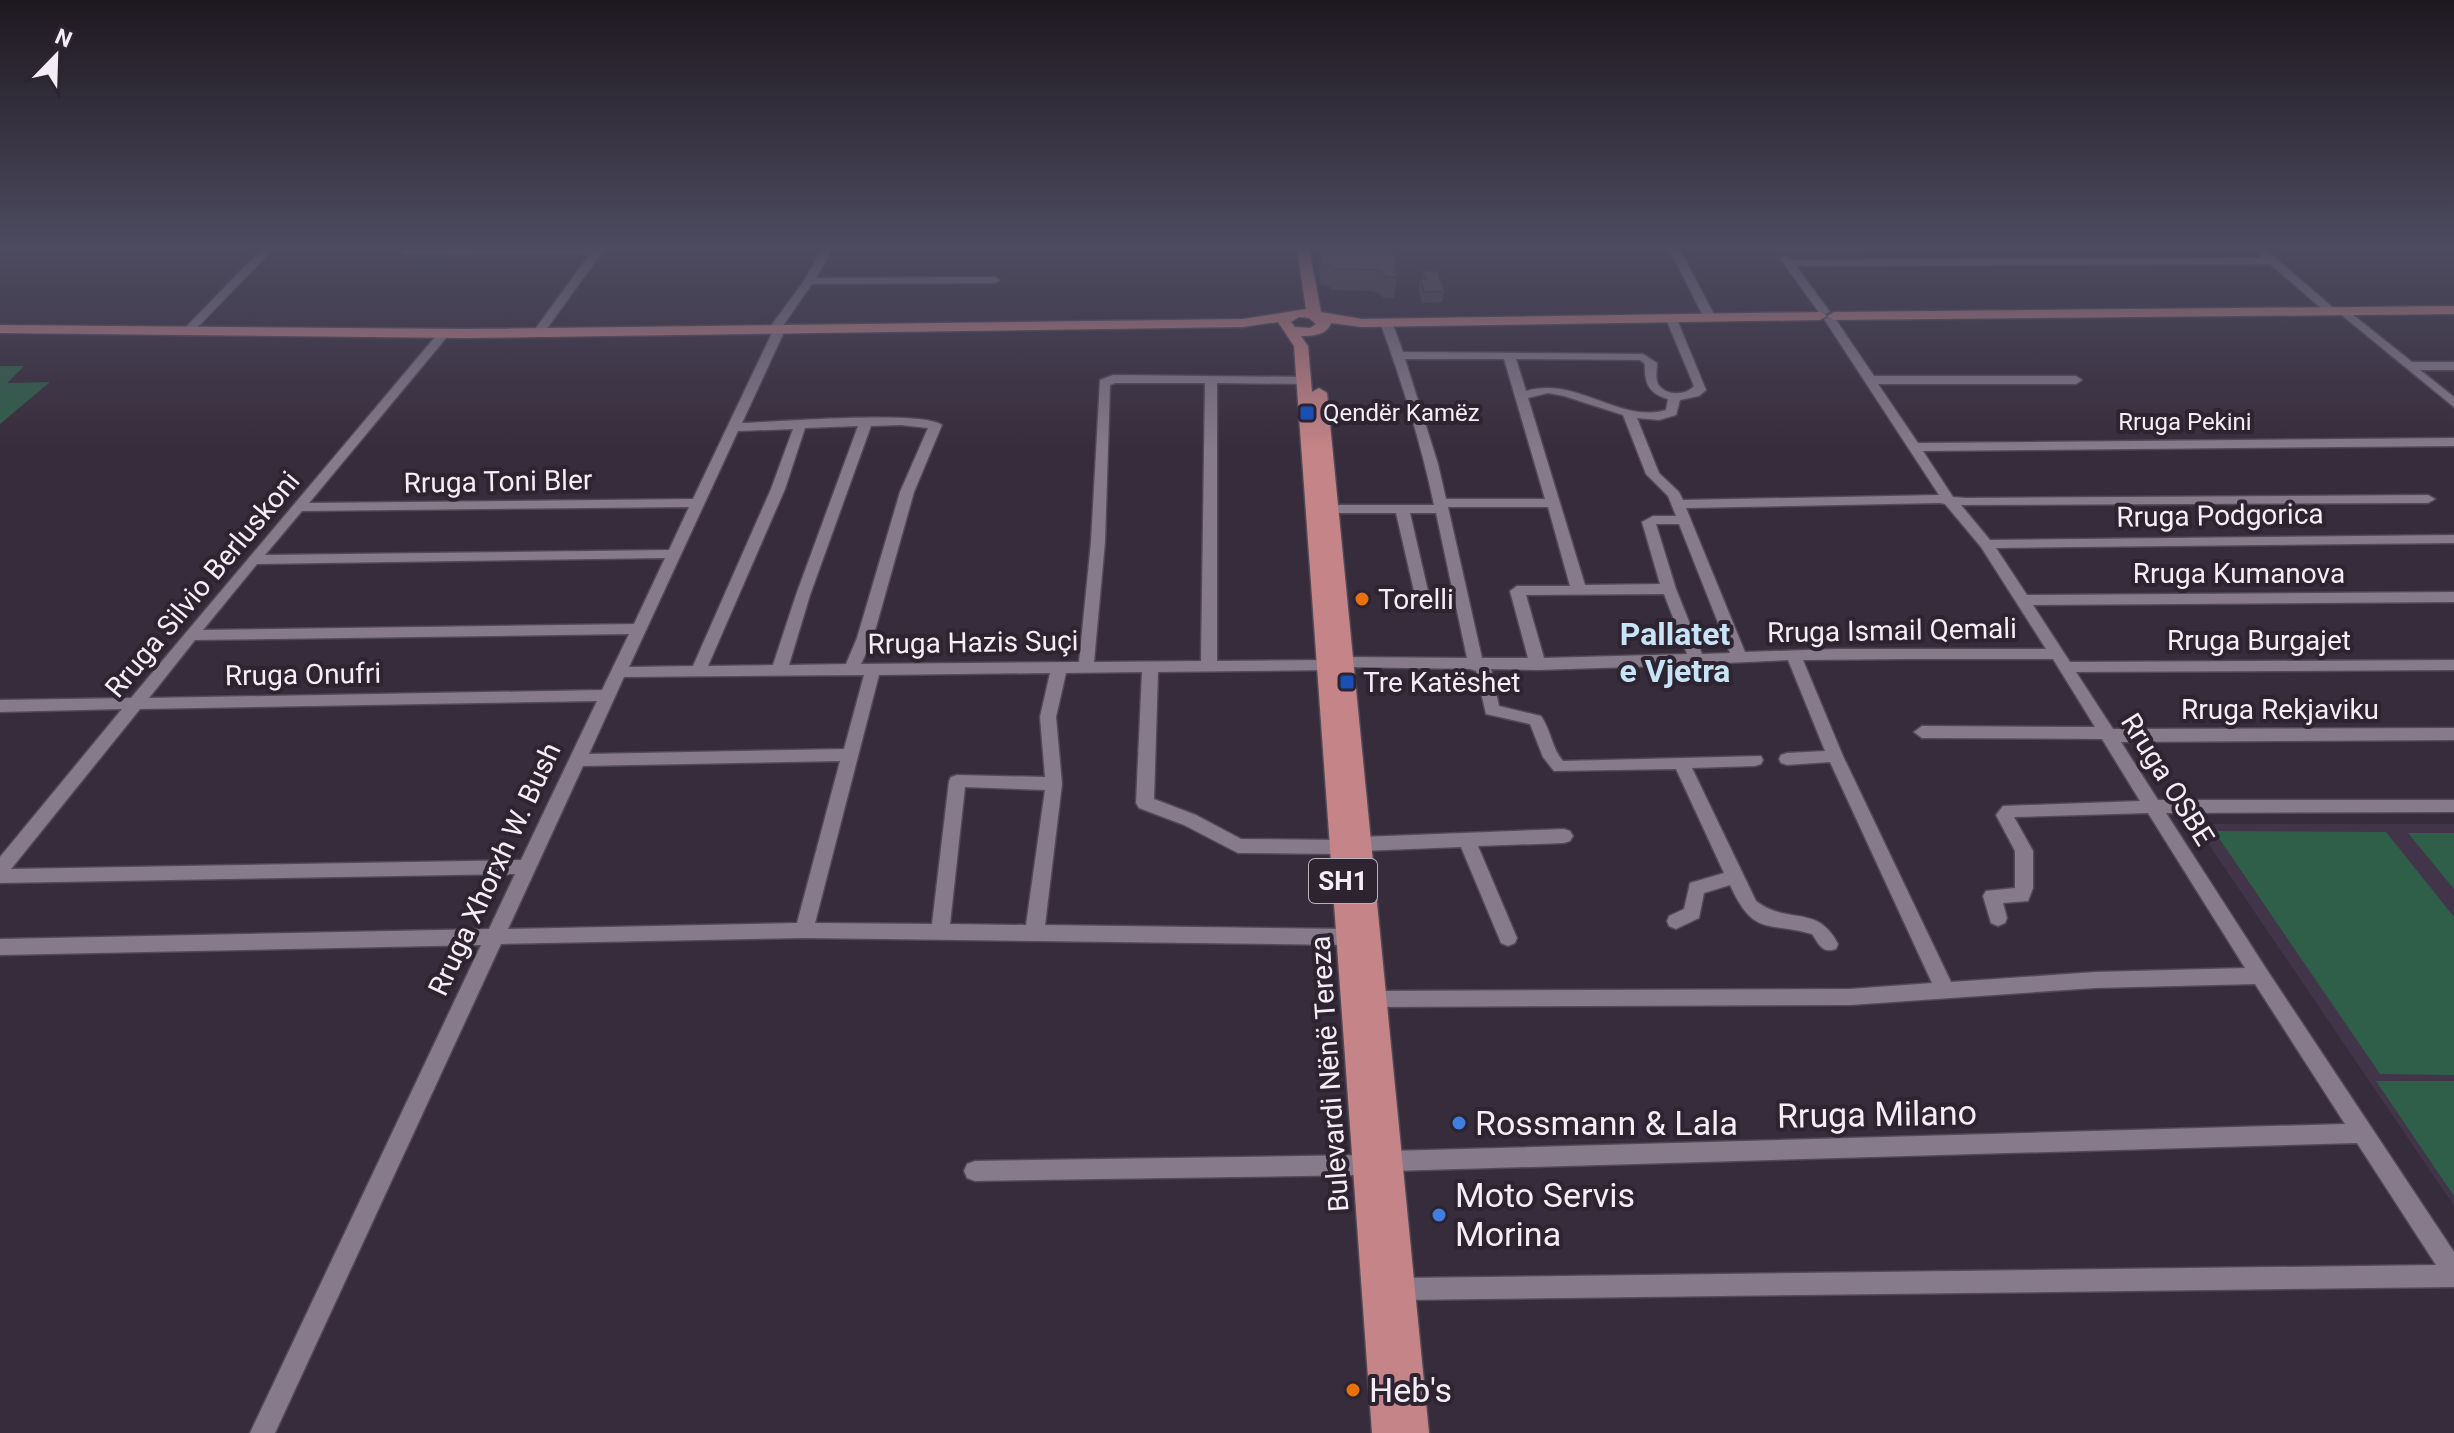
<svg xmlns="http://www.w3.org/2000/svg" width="2454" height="1433" viewBox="0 0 2454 1433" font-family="Roboto,sans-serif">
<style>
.built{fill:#433549}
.green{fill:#2f5f48}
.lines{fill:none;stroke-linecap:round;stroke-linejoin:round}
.minor-casing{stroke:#514955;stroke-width:3}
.major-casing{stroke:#514955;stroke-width:3}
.minor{fill:#867a8b;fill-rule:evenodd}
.major{fill:#c58487;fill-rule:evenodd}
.wall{fill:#514755}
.building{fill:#5e5263;stroke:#423945;stroke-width:2}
.transit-dot{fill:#1a4fb4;stroke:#2d2331;stroke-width:3}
.food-dot{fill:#e8710a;stroke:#2d2331;stroke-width:3}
.shop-dot{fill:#3f7fe0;stroke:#2d2331;stroke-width:3}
.labels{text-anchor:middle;stroke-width:8;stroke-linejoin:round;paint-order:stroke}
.far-poi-label{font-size:24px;fill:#f3edf6;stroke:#2d2331;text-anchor:start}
.far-street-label{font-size:24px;fill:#f3edf6;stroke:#2d2331}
.shield{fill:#2d2331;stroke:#b8b0bb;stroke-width:2}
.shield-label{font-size:26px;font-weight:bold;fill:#f3edf6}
.street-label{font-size:28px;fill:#f3edf6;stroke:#2d2331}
.poi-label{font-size:28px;fill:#f3edf6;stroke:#2d2331;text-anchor:start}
.quarter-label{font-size:32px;font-weight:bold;fill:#c6e4f6;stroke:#2d2331}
.near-street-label{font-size:34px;fill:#f3edf6;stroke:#2d2331}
.near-poi-label{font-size:34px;fill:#f3edf6;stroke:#2d2331;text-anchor:start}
</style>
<rect width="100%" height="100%" fill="#372c3b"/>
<path class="built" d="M2195 824H2454V1206Z"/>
<path class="green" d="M0 366H24L7 383 50 382 0 424Z
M2214 831 2386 832 2454 917V1075L2380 1074Z
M2408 833H2454V889Z
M2376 1081H2454V1196Z"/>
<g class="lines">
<defs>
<path id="minor" d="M263 248H274L190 335H182V331Z
M605 248 543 334 539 335 533 332 590 254 406 255 401 252 406 249Z
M823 248H833L816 278 995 277 1000 280 995 283 812 284 782 327 785 330 742 423C776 422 921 410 942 425L914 492 873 638 861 664 1079 662 1091 542 1100 380 1113 375 1308 377 1310 380 1304 384 1217 383V661L1328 660 1336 665 1328 670 1158 672 1154 799 1196 815 1241 839 1341 840 1347 842 1350 847 1347 852 1341 854 1238 853 1184 825 1139 808 1136 803 1142 672 1066 673 1056 717 1062 784 1045 925 1348 929 1355 932 1357 937 1355 942 1348 945 804 938 501 944 275 1433H250L481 945 0 955V939L489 929 515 874 0 883V857L122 709 0 712V700L131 698 441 330 451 332 309 503 693 499 772 333 768 330 804 281ZM1115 383H1205L1201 661 1094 662 1105 542 1110 385ZM901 425 928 428 900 492 857 638 846 664 789 665 810 595 871 426ZM858 426 796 595 773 665 708 666 785 489 805 428ZM793 429 771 489 693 666 629 667 738 431ZM689 507 669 550 265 555 302 511ZM665 558 634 624 203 630 257 564ZM629 634 602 690 149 698 195 640ZM1050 673 1040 717 1045 777 957 775 951 777 949 781 932 924 815 923 879 675ZM864 675 844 749 589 754 624 677ZM597 701 521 860 11 869 140 709ZM840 761 797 923 508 929 583 766ZM965 787 1045 790 1026 925 950 924Z
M1669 248H1679L1716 318 1714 320 1704 318Z
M1774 248H1869L1864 251H1779Z
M2253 248H2264L2338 312 2347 310 2412 362H2454V370H2420L2454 397V407L2338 312 2328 314 2270 264 1796 266 1830 312 1824 315 1820 314 1780 258 1785 255 1792 260 2263 258Z
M1830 316 1834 317 1874 376H2076L2082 380 2076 384H1878L1918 443 2454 438V446L1923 451 1953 497 1966 498 2428 495 2435 499 2428 503 1961 505 1990 540 2454 535V543L1996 548 2027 595 2454 592V602L2033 605 2070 662 2454 660V670L2076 672 2113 729 2454 728V740L2121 742 2158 800H2454V812L2166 813 2267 970 2454 1252V1287L1401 1300 1393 1297 1390 1289 1393 1281 1401 1278 2436 1265 2357 1143 1391 1171 1383 1168 1380 1161 1383 1154 1391 1151 2345 1124 2255 984 2095 988 1850 1005 1375 1007 1368 1005 1365 999 1368 993 1375 991 1850 989 1932 983 1830 762 1787 765 1781 763 1779 759 1781 755 1787 753 1825 751 1788 660 1704 664 1698 667 1692 665 1538 670 1491 669 1499 706 1541 716C1551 730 1552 749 1563 761L1761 756 1763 760 1761 764 1755 766 1692 768 1756 901C1789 926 1817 903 1838 944L1836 949C1822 954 1819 944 1812 934 1766 921 1754 937 1730 885L1704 893 1699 918 1676 929 1669 926 1667 921 1669 916 1684 909 1690 883 1724 873 1676 769 1554 771 1543 757 1530 724 1486 714 1476 671 1470 669 1345 667 1337 662 1345 657 1467 658 1436 513H1410L1428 591 1421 596 1414 591 1396 513H1330L1323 509 1330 505H1434C1421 443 1402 382 1380 322L1382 320 1392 322 1403 352 1643 354 1657 363C1657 369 1655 378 1658 384 1666 397 1687 395 1694 386L1666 319 1676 317 1706 390 1699 396 1680 400 1676 415 1659 420 1637 418 1659 473 1679 492 1683 500 1939 495 1824 319ZM1405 359H1504L1545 499H1446L1438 464ZM1516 359 1640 360 1645 364C1644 383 1649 394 1668 399L1666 410C1620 424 1577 376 1526 391ZM1548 393 1564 396 1623 415 1646 474 1668 496 1676 516H1653L1642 522 1660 584 1585 585 1528 398ZM1940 503 1945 504 1981 547 2046 649H1836L1745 652 1686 508ZM1448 507H1548L1570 586H1517L1510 591 1528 658H1482ZM1656 524H1679L1730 653 1702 654 1676 589ZM1664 594 1687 654 1544 658 1526 595ZM1909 659H2053L2095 727 1922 726 1914 732 1922 738 2102 739 2140 801 2003 806 1996 815 2015 851V888L1986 891 1983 896 1991 923 1998 926 2005 923 2007 918 2003 903 2028 901 2033 888V851L2014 817 2148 813 2245 968 2095 972 1951 982 1843 756 1803 660Z
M1564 829 1570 831 1573 836 1570 841 1564 843 1478 846 1517 938 1515 943 1508 946 1501 943 1499 938 1461 847 1361 851 1355 849 1352 844 1355 839 1361 837Z
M1366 1155 1374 1158 1377 1165 1374 1172 1366 1175 975 1181 967 1178 964 1171 967 1164 975 1161Z"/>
<path id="major" d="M1297 248H1309L1321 312 1362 319 1820 312 1827 316 1820 320 1362 327 1331 323C1327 335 1313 336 1301 336L1308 346 1312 392 1319 388 1327 393 1429 1433H1372L1294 346 1278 322 1243 327 466 338 0 333V325L466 329 1243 319 1306 309ZM1299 317 1309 318 1316 324 1310 328 1295 327 1291 322Z
M2454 306V314L1834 320 1827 316 1834 312Z"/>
</defs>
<use href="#minor" class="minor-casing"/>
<use href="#major" class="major-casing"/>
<use href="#minor" class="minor"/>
<use href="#major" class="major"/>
</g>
<path class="wall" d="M1320 252H1329L1397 277 1394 298H1384L1379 293 1371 291 1331 290 1330 287 1320 285 1319 273Z
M1423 271 1444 291 1442 302 1422 303 1419 290 1420 279H1423Z"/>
<path class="building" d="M1330 249H1393L1397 277H1386L1381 271 1372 270 1332 269V266L1321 264 1320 252H1330Z
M1423 271H1438L1444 291 1424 292 1420 279H1426Z"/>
<linearGradient id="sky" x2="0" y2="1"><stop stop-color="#1e1820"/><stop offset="0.55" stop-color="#4d4b60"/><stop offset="1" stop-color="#4d4b60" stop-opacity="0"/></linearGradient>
<rect width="2454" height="449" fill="url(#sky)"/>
<g class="transit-dot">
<rect x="1299" y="405" width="16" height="16" rx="4"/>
<rect x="1339" y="674" width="16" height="16" rx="4"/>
</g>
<g class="food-dot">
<circle cx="1362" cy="599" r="8"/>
<circle cx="1353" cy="1390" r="8"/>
</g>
<g class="shop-dot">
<circle cx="1459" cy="1123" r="8"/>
<circle cx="1439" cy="1215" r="8"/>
</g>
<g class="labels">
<g class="far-poi-label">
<text x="1323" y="421">Qendër Kamëz</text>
</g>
<g class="far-street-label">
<text x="2185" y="430">Rruga Pekini</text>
</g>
<rect class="shield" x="1309" y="859" width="68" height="44" rx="6"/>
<g class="shield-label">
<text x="1343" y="890">SH1</text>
</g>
<g class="street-label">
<text transform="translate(498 481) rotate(-1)" y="10">Rruga Toni Bler</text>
<text transform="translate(2220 515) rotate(-1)" y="10">Rruga Podgorica</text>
<text x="2239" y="583">Rruga Kumanova</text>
<text transform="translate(202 584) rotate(-50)" y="10">Rruga Silvio Berluskoni</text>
<text transform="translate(1892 630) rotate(-1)" y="10">Rruga Ismail Qemali</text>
<text x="2259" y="650">Rruga Burgajet</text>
<text transform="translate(973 642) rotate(-1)" y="10">Rruga Hazis Suçi</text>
<text transform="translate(303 674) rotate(-1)" y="10">Rruga Onufri</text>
<text x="2280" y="719">Rruga Rekjaviku</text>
<text transform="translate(2168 779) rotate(58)" y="10">Rruga OSBE</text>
<text transform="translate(494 869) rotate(-65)" y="10">Rruga Xhorxh W. Bush</text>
<text transform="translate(1329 1074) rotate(-94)" y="10">Bulevardi Nënë Tereza</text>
</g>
<g class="poi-label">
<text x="1378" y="609">Torelli</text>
<text x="1363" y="692">Tre Katëshet</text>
</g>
<g class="quarter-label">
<text x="1675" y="645">Pallatet<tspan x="1675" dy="37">e Vjetra</tspan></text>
</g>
<g class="near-street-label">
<text transform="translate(1877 1114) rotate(-1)" y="12">Rruga Milano</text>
</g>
<g class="near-poi-label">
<text x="1475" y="1135">Rossmann &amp; Lala</text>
<text x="1455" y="1207">Moto Servis<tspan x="1455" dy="39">Morina</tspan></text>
<text x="1369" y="1402">Heb's</text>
</g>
</g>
<g transform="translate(56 56) rotate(23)" stroke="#2d2331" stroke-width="6" paint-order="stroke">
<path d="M0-6L14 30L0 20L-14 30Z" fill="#f3edf6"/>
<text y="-12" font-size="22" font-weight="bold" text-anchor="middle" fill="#f3edf6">N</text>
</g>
</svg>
